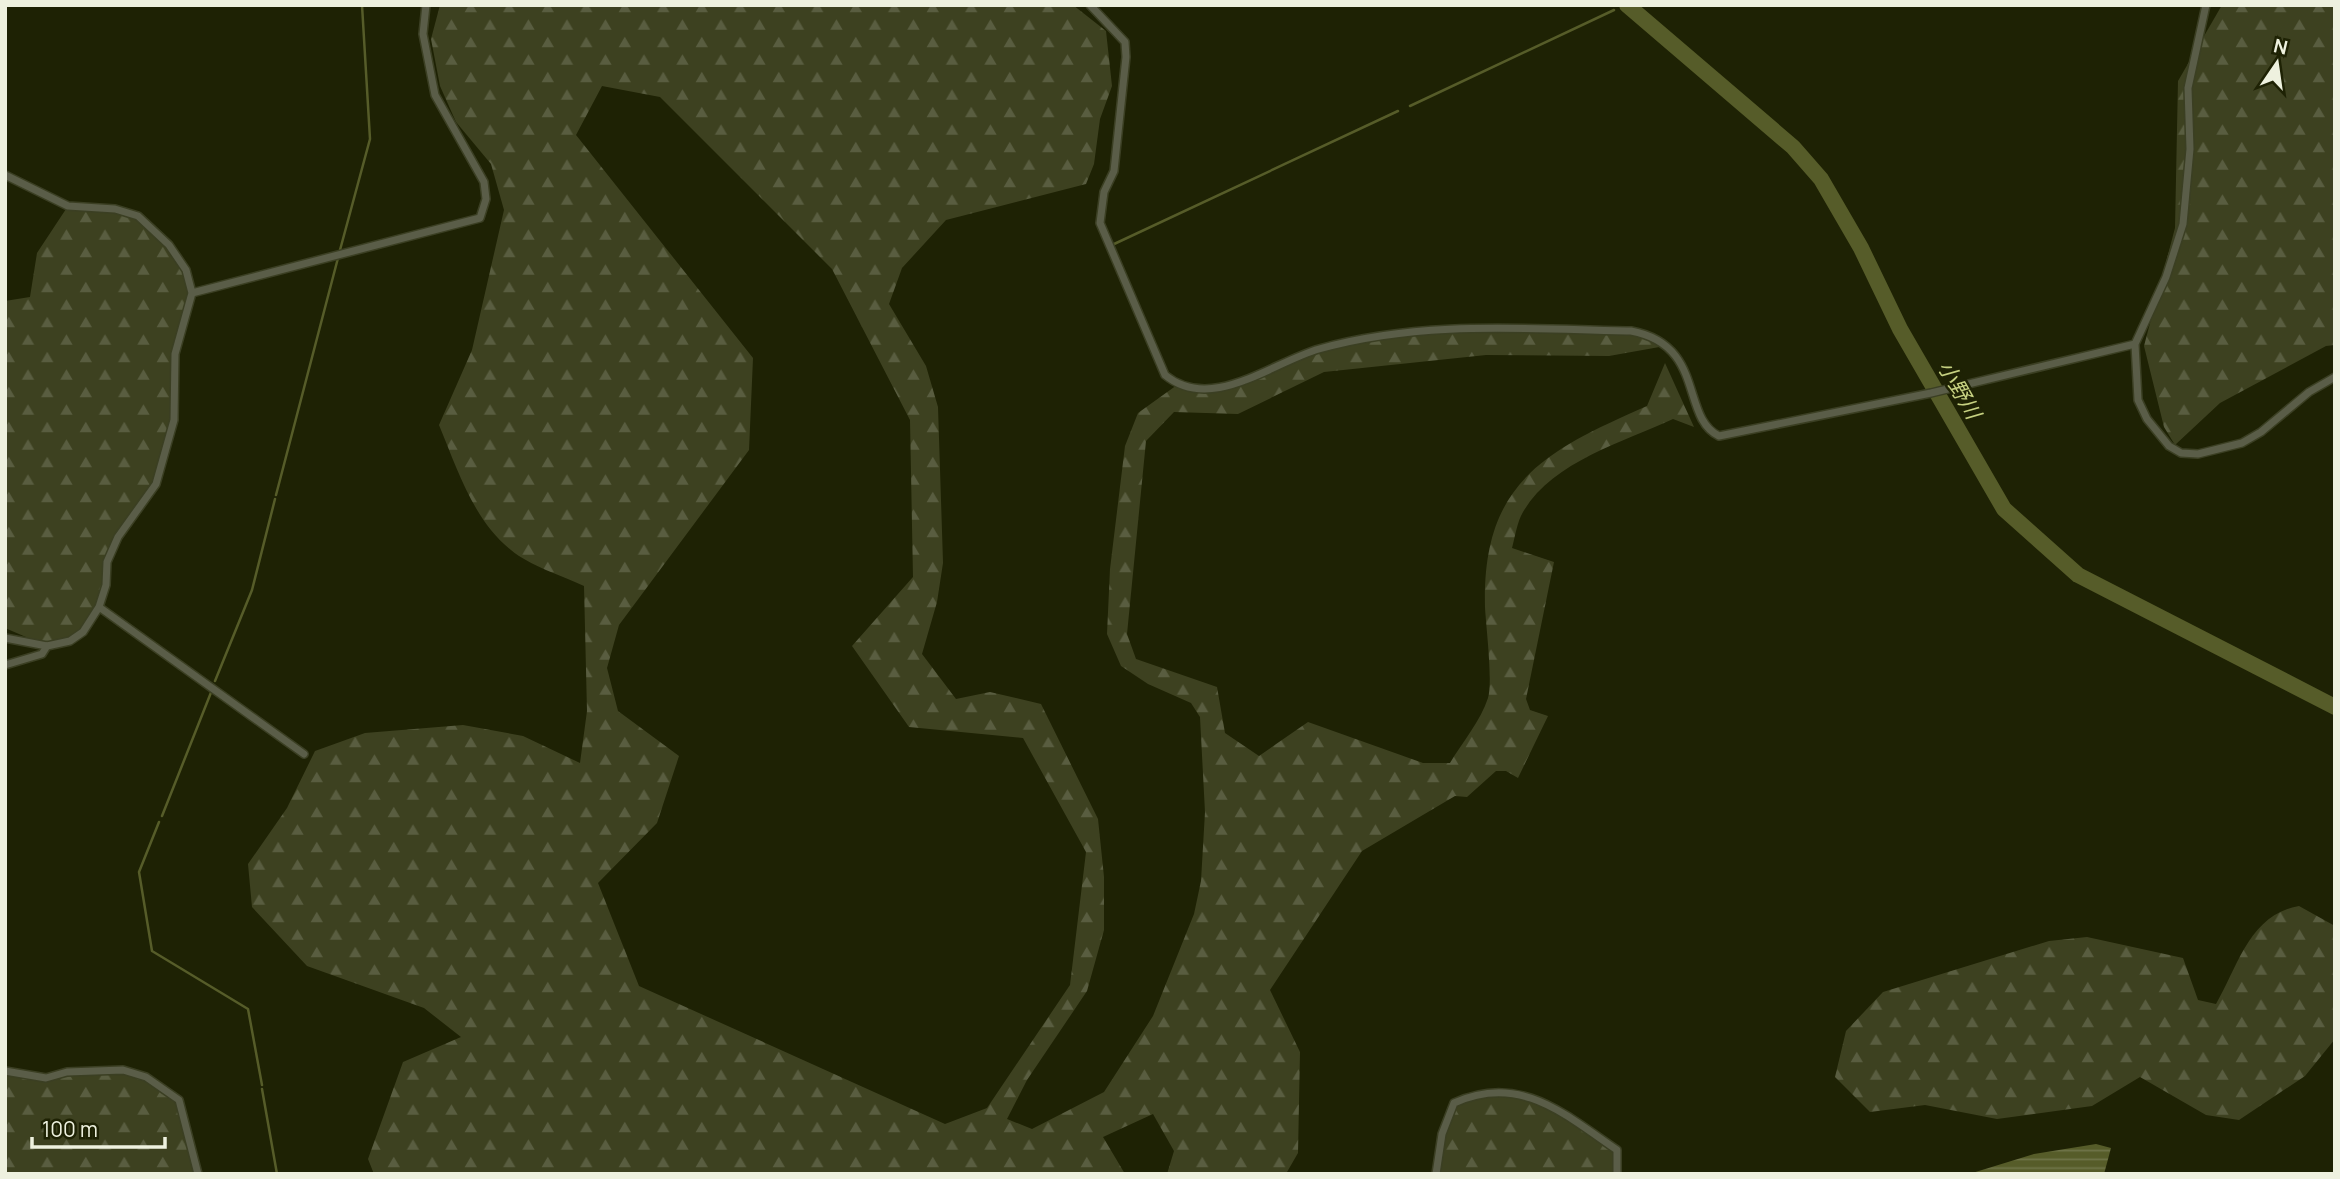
<svg xmlns="http://www.w3.org/2000/svg" width="2340" height="1179" viewBox="0 0 2340 1179" font-family="Manrope,'Noto Sans JP',sans-serif">
<style>
.forest{fill:url(#forest-firs);fill-rule:evenodd}
.water{fill:url(#water-rules)}
.lines{fill:none;stroke-linecap:round;stroke-linejoin:round}
.stream{stroke:#565c29;stroke-width:2.5}
.river{stroke:#565c29;stroke-width:16}
.street-casing{stroke:#3b3f23;stroke-width:10}
.street{stroke:#5a5d48;stroke-width:7}
.labels{text-anchor:middle;stroke-width:5;stroke-linejoin:round;paint-order:stroke}
.water-label{font-size:21px;font-style:italic;fill:#c6d181;stroke:#1e2204}
</style>
<defs>
<pattern id="forest-firs" width="22" height="20" patternUnits="userSpaceOnUse" patternTransform="scale(1.75)"><rect width="22" height="20" fill="#3d4120"/><path d="M5 1l3.5 6h-7zM16 11l3.5 6h-7z" fill="#595d40"/></pattern>
<pattern id="water-rules" width="6" height="5" patternUnits="userSpaceOnUse" patternTransform="scale(1.75)"><rect width="6" height="5" fill="#565c29"/><path d="M0 2.5h6" fill="none" stroke="#6f7448"/></pattern>
</defs>
<rect width="100%" height="100%" fill="#1e2204"/>
<path class="forest" d="M440 5H1073L1106 31 1112 86 1100 119 1094 164 1086 184 946 220 902 268 889 304 926 366 938 407 943 563 937 602 922 654 956 699 990 692 1041 704 1098 819 1104 877V930L1087 991 1027 1080 1007 1119 1032 1129 1104 1092 1153 1016 1194 914 1201 881 1205 812 1200 717 1191 703 1148 684 1121 666 1107 634 1110 569 1125 446 1138 413 1177 385 1225 387 1316 350 1422 331H1631L1665 346 1609 356 1486 355 1324 372 1238 414 1174 412 1146 441 1127 634 1136 659 1217 687 1225 733 1259 756 1308 722 1423 763H1450C1462 743 1481 720 1488 698 1493 681 1486 627 1485 607 1482 482 1545 451 1647 406L1665 363 1694 427 1673 419C1623 442 1552 462 1523 512 1517 522 1515 537 1512 548L1554 562 1526 699 1530 710 1548 716 1518 778 1506 771H1496L1467 797 1455 796 1362 851 1270 990 1300 1052 1298 1153 1287 1172 1167 1174 1174 1151 1153 1114 1103 1137 1125 1174H374L368 1159 403 1062 461 1037 424 1008 307 966 252 907 248 864 287 808 315 751 365 733 463 725 523 736 580 763 587 711 584 586C561 575 530 566 511 550 473 520 457 468 439 425L472 350 504 210 491 164 456 122 440 86 431 39ZM602 86 660 97 832 269 910 420 913 577 852 646 909 727 1023 738 1086 852 1070 985 987 1108 945 1124 639 986 598 883 657 823 679 756 618 711 607 668 619 625 749 450 753 358 576 135Z
M2222 5H2335V345L2326 346 2220 403 2175 445 2164 427 2144 346 2175 228 2178 81Z
M68 206 115 209 138 216 154 231 186 270 192 293 175 354 174 420 156 484 133 514 107 562 106 585 83 632 70 641 47 646 5 628V301L30 297 37 253Z
M2299 906 2335 926V1039L2305 1076 2239 1120 2206 1115 2140 1077 2092 1106 1997 1119 1925 1105 1870 1112 1835 1077 1846 1031 1883 992 2049 941 2087 937 2183 958 2198 1000 2216 1004C2238 966 2250 914 2299 906Z
M98 1069 146 1077 179 1100 198 1174H5V1071L46 1078Z
M1477 1093 1537 1099 1617 1150V1174H1436L1443 1130 1454 1103Z"/>
<path class="water" d="M2096 1144 2111 1148 2104 1174H1969L2034 1154Z"/>
<g class="lines">
<path class="stream" d="M1623 6 1624 5
M1410 106 1614 10
M1112 245 1398 111
M340 250 370 139 362 5
M276 495 338 258
M215 681 252 590 275 499
M162 816 212 690
M159 822 139 872 152 951 248 1009 262 1085
M262 1089 277 1174"/>
<path class="river" d="M1627 5 1793 147 1821 179 1861 248 1900 329 2004 509 2078 575 2335 707"/>
<defs>
<path id="street" d="M1090 5 1125 42 1126 57 1114 171 1104 192 1100 223 1165 375C1211 413 1271 363 1319 349 1421 320 1526 329 1631 331 1706 345 1680 417 1719 436L1931 393 2135 344
M2206 5 2188 88 2190 149 2183 224 2166 277 2135 344 2138 400 2147 419 2169 446 2181 453 2198 454 2242 443 2261 432 2309 392 2335 377
M5 175 68 206 115 209 138 216 169 245 186 270 192 293 175 354 174 420 156 484 118 537 107 562 106 585 99 607 83 632 70 641 47 646 5 638
M192 293 480 218 486 199 484 182 435 95 423 34 426 5
M99 607 304 754
M5 665 42 654 47 646
M5 1071 46 1078 67 1072 123 1070 146 1077 179 1100 198 1174
M1436 1174 1442 1134 1454 1103C1520 1073 1564 1114 1617 1150V1174"/>
</defs>
<use href="#street" class="street-casing"/>
<use href="#street" class="street"/>
</g>
<g class="labels">
<g class="water-label">
<text transform="translate(1959 390) rotate(60)" y="7">小野川</text>
</g>
</g>
<rect width="2340" height="1179" fill="none" stroke="#eef1df" stroke-width="14"/>
<g transform="translate(2277 63) rotate(13)" stroke="#1e2204" stroke-width="5" paint-order="stroke">
<path d="M0-5L12 26L0 18L-12 26Z" fill="#eef1df"/>
<text y="-10" font-size="19" font-weight="bold" text-anchor="middle" fill="#eef1df">N</text>
</g>
<path d="M32 1137v10h133v-10" fill="none" stroke="#eef1df" stroke-width="3.5"/>
<text x="42" y="1137" font-size="21" fill="#eef1df" stroke="#1e2204" stroke-width="5" paint-order="stroke">100 m</text>
</svg>
